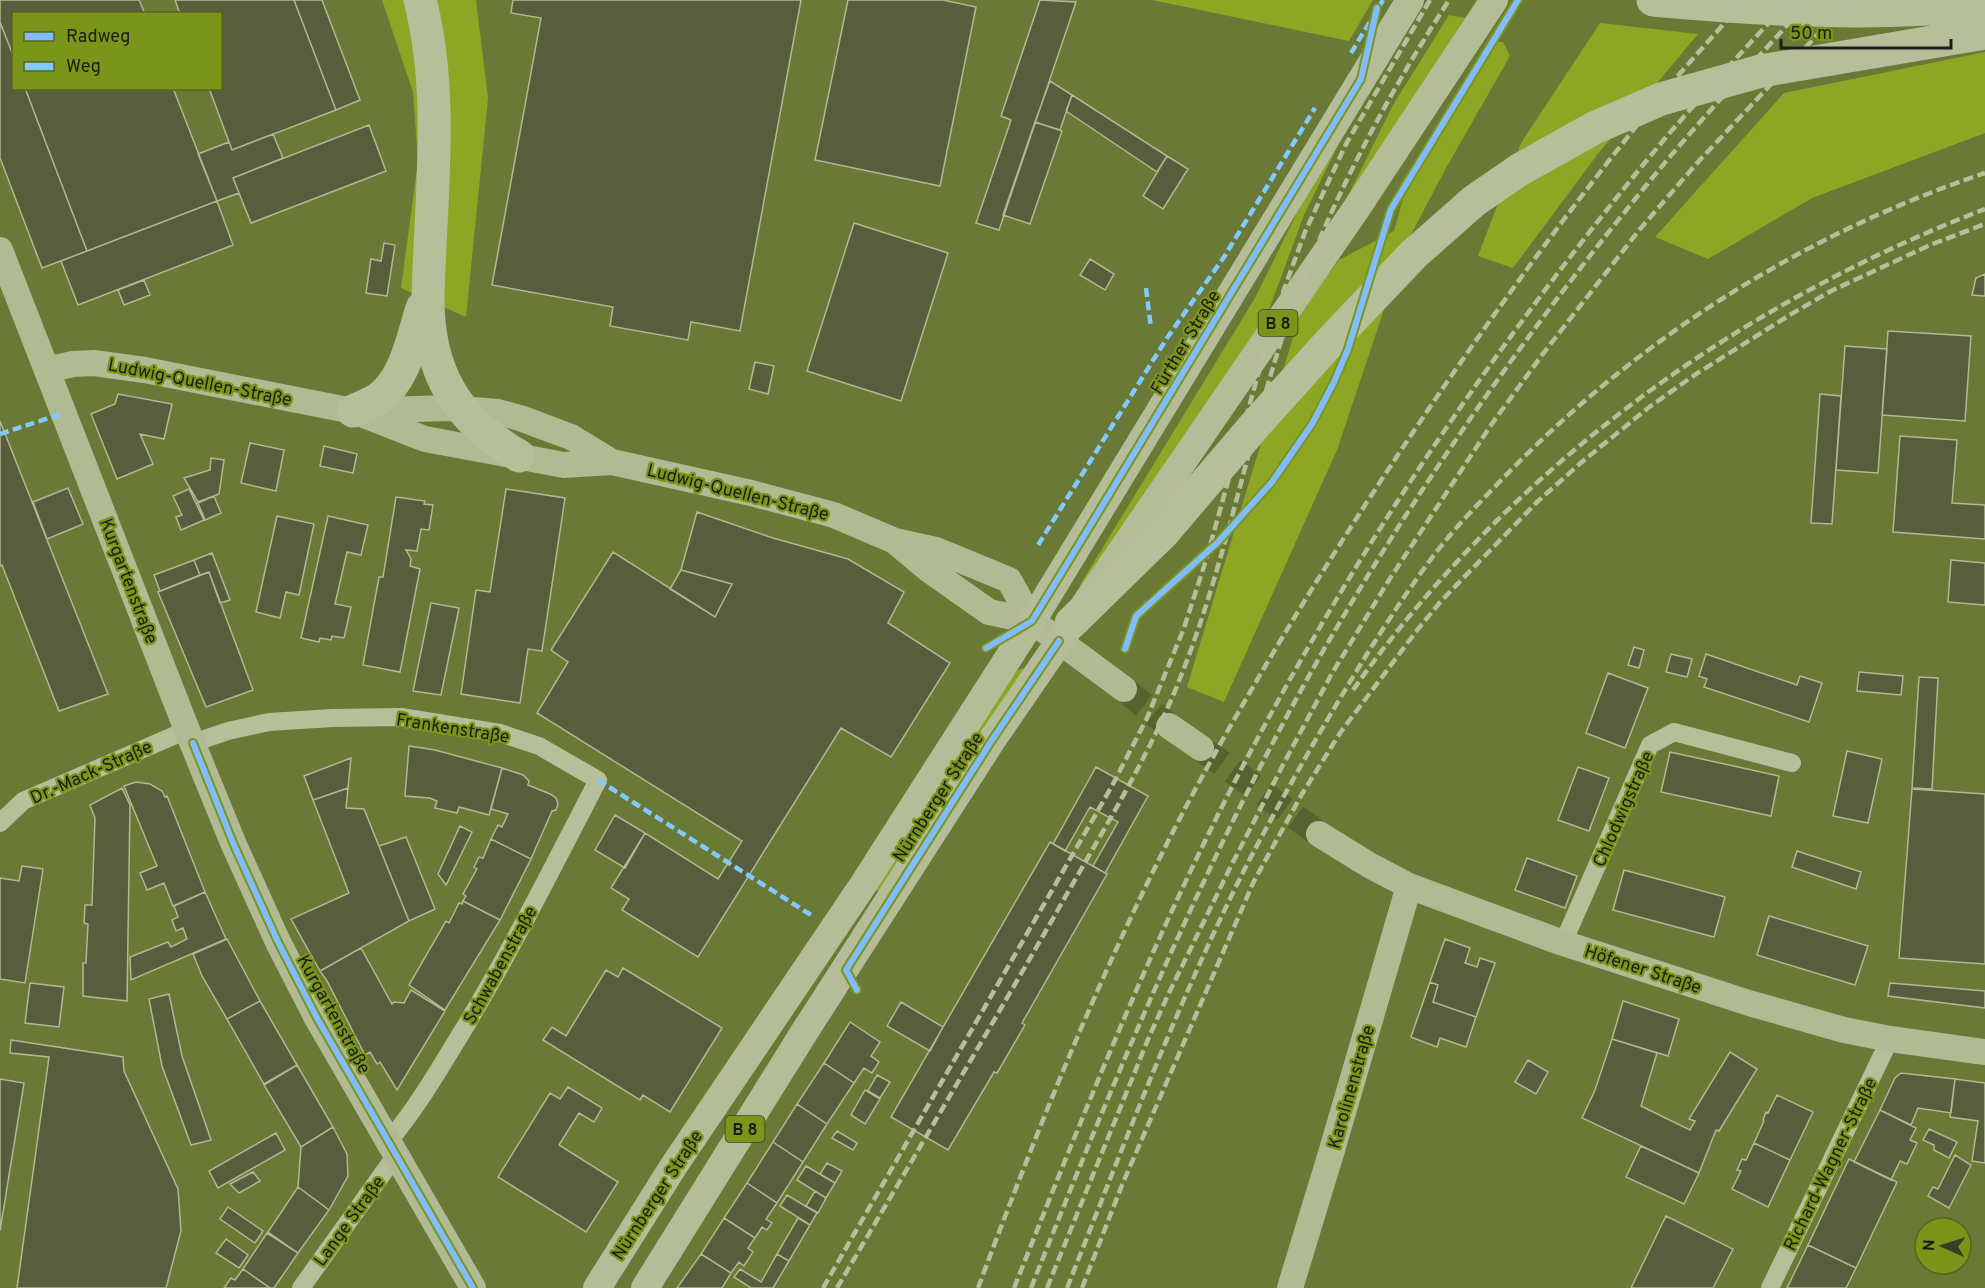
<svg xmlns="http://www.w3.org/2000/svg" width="1985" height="1288" viewBox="0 0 1985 1288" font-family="Overpass,sans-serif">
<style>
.green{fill:#8da725}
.building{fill:#575d3d;stroke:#b1b992;stroke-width:1.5}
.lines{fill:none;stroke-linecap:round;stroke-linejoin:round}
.secondary-tunnel{stroke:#57622f;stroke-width:26;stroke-dasharray:26 13;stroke-linecap:butt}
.street{stroke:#b7bf9a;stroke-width:18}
.secondary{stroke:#b1ba93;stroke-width:26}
.primary{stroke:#b5bc98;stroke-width:28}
.highway{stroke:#b6be9a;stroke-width:33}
.rail{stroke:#b6be9a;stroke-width:4.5;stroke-dasharray:10 4.5;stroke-linecap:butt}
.quiet{stroke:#80caff;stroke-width:4.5;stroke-dasharray:9 4.5;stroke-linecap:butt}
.cycleway-casing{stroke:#7a9519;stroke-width:10}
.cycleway{stroke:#80bcff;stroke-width:6}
.labels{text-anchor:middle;stroke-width:4.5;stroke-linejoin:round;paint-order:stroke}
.shield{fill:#7a9519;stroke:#39411c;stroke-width:1.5}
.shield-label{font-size:16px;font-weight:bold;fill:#1d1d1d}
.street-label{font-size:18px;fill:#1d1d1d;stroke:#7a9519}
</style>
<rect width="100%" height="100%" fill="#6a7935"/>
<path class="green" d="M382 0H476L488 98 466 317 401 288 418 161 413 92Z
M1152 0H1373L1349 41Z
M1449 15 1465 18 1336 220 1393 105Z
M1600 23 1698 34 1597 155 1513 268 1478 256 1521 143Z
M1490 41 1503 42 1510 56 1446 168 1406 244 1337 450 1224 702 1187 687 1301 311 1339 260 1394 231 1403 199Z
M1985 52V133L1812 198 1708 259 1655 237 1784 93Z
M1346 129 1304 215 1263 326 1079 592 1080 585 1255 298 1298 211Z
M1025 668 881 893 875 889 1012 676 1018 670Z"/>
<path class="building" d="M0 0H139L145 14H14V58L0 22Z
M175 0H294L336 110 232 150 209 88H220V14H180Z
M294 0H322L360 100 336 110Z
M513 0H801L740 331 691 322 688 340 610 326 613 307 492 285 541 18 511 13Z
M848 0H943L976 7 940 186 815 160Z
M1040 0 1076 2 999 230 976 223 1011 120 1001 116Z
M0 22 14 58V88H25L87 251 42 268 0 158Z
M1050 81 1072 95 1060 130 1035 122Z
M25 88H173L217 201 87 251Z
M1072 95 1167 156 1157 172 1066 111Z
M1035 122 1062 131 1030 224 1003 215Z
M369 125 386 171 251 223 233 178Z
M273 134 283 158 233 178 239 193 217 201 198 154 229 142 232 150Z
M1167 156 1188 169 1163 209 1143 196Z
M217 201 233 245 78 305 61 261Z
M854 223 948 253 901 401 807 371Z
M384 243 395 245 387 296 366 293 371 259 381 261Z
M1090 259 1114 274 1105 290 1080 275Z
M1985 274V296L1972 295 1976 278Z
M144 280 150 295 124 305 118 290Z
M1888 331 1971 336 1965 421 1882 415Z
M1845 346 1887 349 1878 473 1836 470Z
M755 362 774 366 768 394 749 389Z
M118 394 172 404 164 439 140 434 153 464 117 479 91 414 115 404Z
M1820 394 1841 396 1832 524 1811 523Z
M0 421 108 694 59 711 2 565 0 566Z
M1900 436 1957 440 1952 503 1985 505V539L1893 532Z
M250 443 284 450 276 491 241 483Z
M324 446 357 454 353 473 320 466Z
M211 458 224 460 219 494 198 502 184 478 210 470Z
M68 488 83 524 47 539 33 502Z
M189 489 204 520 181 530 176 517 182 515 173 496Z
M506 489 565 498 542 651 528 649 520 703 461 694 476 590 490 592Z
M214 496 221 513 205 520 198 503Z
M396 497 425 501 424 504 433 505 429 530 421 529 417 551 406 550 411 559 410 566 420 569 400 672 363 665 379 577H383Z
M697 512 773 538 848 559 904 592 888 623 950 663 891 757 841 728 698 957 622 910 629 899 611 888 645 833 718 879 742 841 537 713 568 662 551 650 613 552 715 617 732 584 681 570Z
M277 516 314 524 299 595 286 592 280 618 256 612Z
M328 516 368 525 361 555 347 552 335 604 351 607 344 638 332 636 331 640 320 638 319 642 301 638Z
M212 553 230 600 220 603 209 572 200 575 194 560Z
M194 560 200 575 160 591 154 575Z
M1951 560 1985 563V605L1948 602Z
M681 570 732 584 715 617 670 589Z
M209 572 253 690 206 707 158 592Z
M431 603 459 608 441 695 413 691Z
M1634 647 1644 650 1639 668 1628 665Z
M1671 654 1692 659 1687 677 1666 672Z
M1706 654 1797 685 1800 676 1822 683 1809 722 1704 687 1707 679 1699 676Z
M1859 672 1903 676 1901 695 1857 691Z
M1608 673 1648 688 1625 748 1586 733Z
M1919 677 1938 678 1932 789 1912 788Z
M409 746 435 750 502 768 489 815 459 807 457 813 435 808 437 801 430 798 405 796Z
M1847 751 1882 759 1868 823 1833 816Z
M1670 752 1779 776 1771 816 1661 792Z
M351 758 348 788 313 800 304 776Z
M1096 767 1148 796 1105 873 1093 866 1118 822 1090 807 1065 851 1053 844Z
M1578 767 1609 778 1589 831 1558 820Z
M502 768 523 775 529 781 528 785 550 794 556 798 558 804 556 810 552 811 531 859 491 839 498 825 502 827 508 814 491 809Z
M136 782 150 784 162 791 165 797 167 796 205 892 173 906 164 883 147 890 140 873 157 866 124 786Z
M122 788 130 805 127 1001 83 996V963H86L88 924 84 923 85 905H92L95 818 90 805Z
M348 788 346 808 364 809 409 921 320 971 291 919 349 893 313 800Z
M1912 789 1985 794V964L1899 958Z
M615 815 645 833 625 868 595 850Z
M460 826 472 832 446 885 438 874Z
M406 837 435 909 409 921 379 846Z
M491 839 531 859 500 920 463 901 466 896 463 894 477 869 474 867 479 857 483 858Z
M1050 842 1107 874 1022 1023 1025 1025 997 1073 994 1072 948 1150 891 1117Z
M1797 851 1861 872 1856 889 1792 867Z
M1527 858 1577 876 1565 908 1515 890Z
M22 866 43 869 25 983 0 979V878L19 881Z
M1624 870 1725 897 1714 937 1613 910Z
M205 892 226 939 131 980 130 957 168 942 171 947 187 939 183 928 176 931 172 920 178 917 174 906Z
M463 901 500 920 445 1010 409 985 446 921 449 923 459 903 462 904Z
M1769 916 1868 946 1855 985 1757 955Z
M227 939 260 1001 227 1019 202 976 193 954Z
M1445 939 1470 948 1465 963 1477 967 1480 958 1495 963 1476 1017 1433 1002 1438 985 1430 982Z
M361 948 392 1004 394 1002 404 1003 411 990 445 1011 397 1090 380 1062 377 1064 370 1052 365 1055 327 981 320 971Z
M623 968 722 1028 670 1112 643 1095 640 1100 543 1040 552 1027 566 1036 606 970 618 977Z
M1430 982 1438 985 1433 1002 1476 1017 1466 1047 1440 1038 1437 1047 1411 1037Z
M30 983 64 987 59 1027 25 1023Z
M1890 983 1985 991V1008L1888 996Z
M169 994 182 1056 211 1140 191 1145 162 1066 149 999Z
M260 1001 297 1065 264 1084 227 1019Z
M1623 1001 1679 1019 1668 1056 1612 1039Z
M901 1002 943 1027 930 1051 887 1026Z
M850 1022 880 1042 871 1056 879 1062 872 1073 864 1068 854 1083 824 1063Z
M1612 1039 1657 1053 1641 1106 1690 1130 1695 1121 1689 1119 1730 1052 1757 1069 1719 1131 1716 1130 1699 1173 1582 1118 1595 1090Z
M11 1040 123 1057 124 1071 178 1189 181 1231 166 1288H17L49 1057 10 1053Z
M1528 1060 1548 1072 1536 1094 1515 1082Z
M824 1063 854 1083 827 1124 797 1104Z
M297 1065 333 1127 301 1147 264 1085Z
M1901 1073 1955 1079 1951 1113 1918 1108 1911 1125 1880 1110 1895 1078Z
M877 1075 890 1082 880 1098 868 1091Z
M0 1079 24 1083 0 1231Z
M1955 1079 1985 1083V1163L1972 1161 1978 1121 1950 1117Z
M568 1087 602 1108 594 1122 579 1113 559 1145 618 1182 586 1232 498 1177 550 1093 560 1099Z
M865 1090 880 1099 865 1124 851 1115Z
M1777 1095 1813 1112 1790 1160 1754 1143 1764 1121 1763 1120 1766 1112 1768 1113Z
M797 1104 827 1124 803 1162 773 1142Z
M1880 1110 1916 1128 1910 1140 1917 1143 1907 1164 1900 1161 1891 1180 1854 1162Z
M333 1127 347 1154 348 1176 329 1210 298 1187 301 1147Z
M1929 1129 1957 1142 1949 1158 1934 1150V1145L1923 1140Z
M837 1131 857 1143 853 1150 832 1138Z
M276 1133 285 1150 218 1188 209 1171Z
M773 1142 803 1162 777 1203 747 1183Z
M1754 1143 1790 1160 1768 1207 1732 1189 1741 1171 1737 1170 1742 1159 1746 1160Z
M1641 1146 1699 1173 1684 1204 1626 1177Z
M1955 1155 1971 1165 1949 1208 1928 1196 1933 1187 1938 1189Z
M1849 1159 1897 1182 1856 1268 1808 1245Z
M827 1163 842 1171 835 1183 820 1174Z
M806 1166 835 1183 826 1198 797 1180Z
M253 1172 260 1181 239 1193 230 1184Z
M747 1183 777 1203 766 1219 772 1223 767 1230 762 1227 755 1238 724 1218Z
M298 1187 329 1210 298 1253 268 1232Z
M815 1191 826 1198 818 1213 806 1206Z
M787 1195 817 1213 810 1225 780 1206Z
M228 1207 263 1231 255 1243 220 1219Z
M1666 1216 1733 1249 1713 1288H1631Z
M724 1218 755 1238 748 1248 753 1252 744 1266 739 1262 731 1273 701 1254Z
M798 1218 810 1225 789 1261 777 1254Z
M267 1233 298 1253 274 1288H270L243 1269Z
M226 1239 248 1255 239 1268 216 1253Z
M1808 1245 1856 1268 1846 1288H1787Z
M701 1254 731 1273 722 1288H677Z
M777 1254 789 1261 773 1288H751L734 1277 740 1269 761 1282Z
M243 1269 270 1288H224L231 1278 235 1280Z"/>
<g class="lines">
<path class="secondary-tunnel" d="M1124 689 1169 726
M1201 748 1319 834"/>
<path class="street" d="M193 743 228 731 269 722 332 718 401 717 500 733 539 746 598 780C555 863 513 947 465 1027 441 1066 419 1105 389 1141
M0 823 23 801 187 730
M1563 943 1650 745 1674 732 1792 763
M301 1288 396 1155
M1770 1288 1890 1039"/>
<path class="secondary" d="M0 250 187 730 234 845 278 942 317 1018 473 1288
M47 370 73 364 94 363 145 370 353 411 447 408 498 412 520 418 571 437 612 462
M353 411 425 439 564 465 612 462 751 493 834 515 895 541 936 550 1009 580 1032 621 1124 689
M897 543 928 569 989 612 1032 621
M1169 726 1201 748
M1319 834 1369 865 1409 886 1563 943 1749 1003 1844 1030 1890 1039 1985 1052
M1290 1288 1332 1150 1409 886"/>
<path class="primary" d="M597 1288 673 1167 863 885 1032 621 1410 0
M645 1288 805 1031 992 740 1356 209 1494 0"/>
<path class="highway" d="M420 0C445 97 430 201 428 299 428 372 456 419 519 456
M1653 0C1762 10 1875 16 1985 5
M353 411C361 407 370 404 378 399 406 379 412 339 422 308
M1071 623 1163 533 1256 424 1329 343 1414 254 1474 201 1519 170 1594 128 1661 99 1761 71 1985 33"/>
<path class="rail" d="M1353 690C1508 470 1735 305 1985 209
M823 1288 1112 786 1147 718 1184 628 1206 560 1275 314 1305 232 1346 144 1430 0
M837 1288C910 1164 983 1040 1055 915 1097 840 1144 766 1177 686 1226 566 1248 437 1290 314 1330 203 1385 99 1449 0
M978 1288C1043 1114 1114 938 1203 775 1274 646 1352 522 1434 401 1508 293 1586 186 1670 85 1695 56 1720 28 1745 0
M1014 1288C1089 1100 1164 911 1261 732 1368 533 1496 346 1638 171 1686 112 1738 56 1790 0
M1031 1288C1117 1072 1204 861 1319 658 1420 482 1538 315 1668 159 1714 105 1762 53 1810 0
M1047 1288 1149 1037 1168 995 1230 868 1284 763 1331 675 1389 580 1491 425 1542 355 1640 229 1698 162 1850 0
M1067 1288C1118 1160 1167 1030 1227 905 1254 848 1285 794 1316 739 1353 676 1390 614 1434 555 1457 525 1484 498 1510 471 1642 336 1806 233 1985 173
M1082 1288 1122 1185 1254 881 1302 794 1340 733 1418 629 1442 600 1537 502 1583 461 1648 408 1693 376 1788 316 1831 291 1930 245 1985 224"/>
<path class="quiet" d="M1351 53 1383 0
M1146 288 1151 328
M0 434 64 413
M1038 545 1167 338 1224 257 1315 108
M598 780 811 915"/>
<defs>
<path id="cycleway" d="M986 648 1032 621 1073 554 1361 79 1377 8
M1125 649 1136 616 1218 542 1272 482 1312 424 1334 382 1348 349 1391 209 1518 0
M193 743 234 845 278 942 317 1018 473 1288
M857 990 846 970 992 740 1059 641"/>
</defs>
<use href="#cycleway" class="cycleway-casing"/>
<use href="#cycleway" class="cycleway"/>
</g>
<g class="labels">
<g class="shield">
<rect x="1258.5" y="310" width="39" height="26" rx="4.5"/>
<rect x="725.5" y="1116" width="39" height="26" rx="4.5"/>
</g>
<g class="shield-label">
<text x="1278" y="329">B 8</text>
<text x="745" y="1135">B 8</text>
</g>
<g class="street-label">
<text transform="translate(1185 342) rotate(-59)" y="6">Fürther Straße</text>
<text transform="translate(200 382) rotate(11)" y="6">Ludwig-Quellen-Straße</text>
<text transform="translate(738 492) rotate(14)" y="6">Ludwig-Quellen-Straße</text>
<text transform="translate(129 581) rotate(69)" y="6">Kurgartenstraße</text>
<text transform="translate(453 728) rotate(9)" y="6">Frankenstraße</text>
<text transform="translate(91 772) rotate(-24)" y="6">Dr.-Mack-Straße</text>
<text transform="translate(938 797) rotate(-57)" y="6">Nürnberger Straße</text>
<text transform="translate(1623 809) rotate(-66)" y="6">Chlodwigstraße</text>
<text transform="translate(500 965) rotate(-61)" y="6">Schwabenstraße</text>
<text transform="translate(1643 969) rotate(18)" y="6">Höfener Straße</text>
<text transform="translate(334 1014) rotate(61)" y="6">Kurgartenstraße</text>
<text transform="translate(1351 1087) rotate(-74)" y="6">Karolinenstraße</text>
<text transform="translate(1830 1164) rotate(-64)" y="6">Richard-Wagner-Straße</text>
<text transform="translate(657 1195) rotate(-57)" y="6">Nürnberger Straße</text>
<text transform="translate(349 1221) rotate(-54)" y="6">Lange Straße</text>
</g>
</g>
<rect x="12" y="12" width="210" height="78" fill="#7a9519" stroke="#55651b" stroke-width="1.5"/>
<rect x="24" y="32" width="30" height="9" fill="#80bcff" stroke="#55651b" stroke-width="1.5"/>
<text x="66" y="42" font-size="18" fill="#1d1d1d">Radweg</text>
<rect x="24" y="62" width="30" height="9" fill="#80caff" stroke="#55651b" stroke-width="1.5"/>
<text x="66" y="72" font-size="18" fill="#1d1d1d">Weg</text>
<g transform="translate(1943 1246) rotate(273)"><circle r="28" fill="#7a9519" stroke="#55651b" stroke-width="1.5"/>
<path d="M0-4.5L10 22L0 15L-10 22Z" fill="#383d25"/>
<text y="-9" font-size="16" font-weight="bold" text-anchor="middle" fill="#1d1d1d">N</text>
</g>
<path d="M1781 39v9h170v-9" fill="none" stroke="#1d1d1d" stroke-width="3"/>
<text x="1790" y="39" font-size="18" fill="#1d1d1d" stroke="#7a9519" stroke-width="4.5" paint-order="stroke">50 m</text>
</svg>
